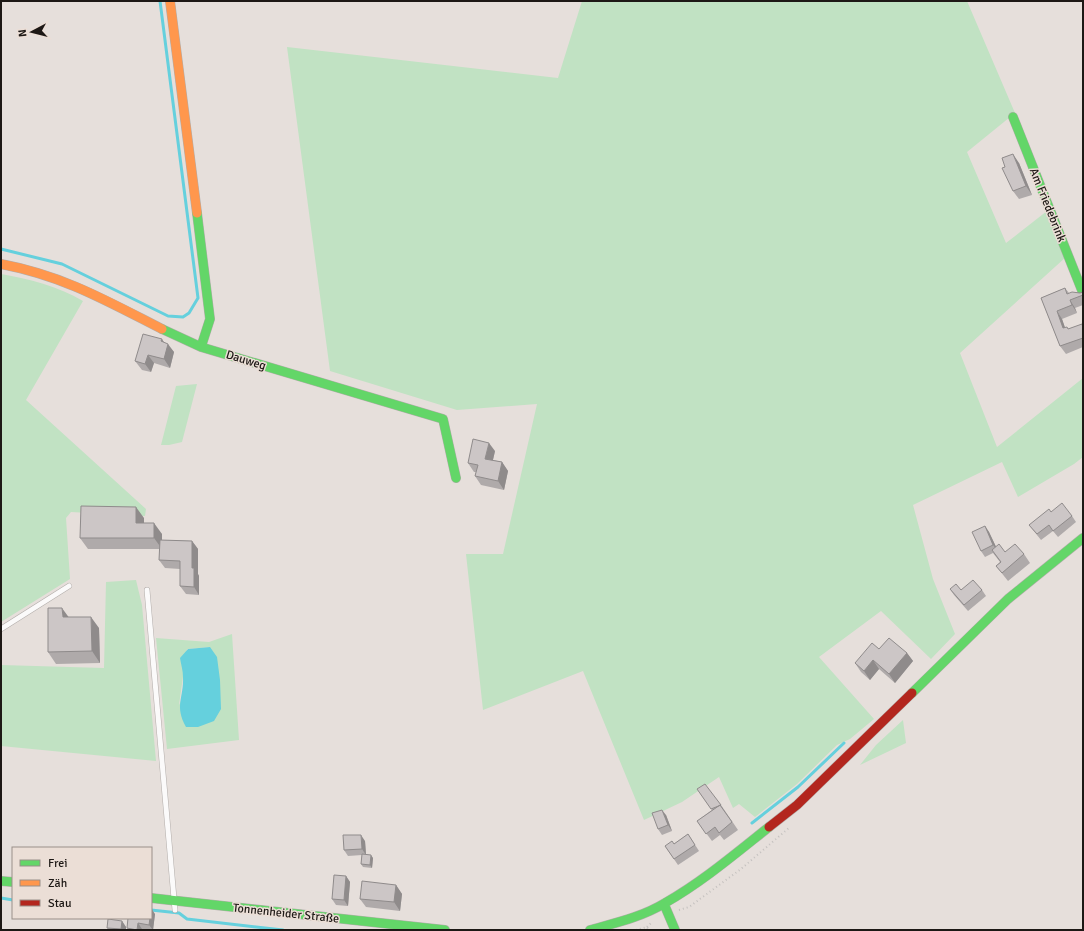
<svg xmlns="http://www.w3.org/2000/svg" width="1084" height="931" viewBox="0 0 1084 931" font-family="Signika,sans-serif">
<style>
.green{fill:#c1e2c3;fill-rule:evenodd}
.water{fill:#65d0dd}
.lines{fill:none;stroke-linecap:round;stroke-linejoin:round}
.stream{stroke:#65d0dd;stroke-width:3}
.lane-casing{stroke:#b2adaa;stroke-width:6}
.fast-casing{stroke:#b2adaa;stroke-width:10}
.slow-casing{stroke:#b2adaa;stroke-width:10}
.jam-casing{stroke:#b2adaa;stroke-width:10}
.path{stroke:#c4c1bf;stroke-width:2;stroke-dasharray:1 3;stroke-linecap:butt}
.lane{stroke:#fbfafa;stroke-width:5}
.fast{stroke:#63d668;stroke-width:9}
.slow{stroke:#ff974d;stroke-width:9}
.jam{stroke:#b3261e;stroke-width:9}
.wall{fill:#afaaaa}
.shaded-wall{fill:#8f8b8b}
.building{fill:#ccc6c6;stroke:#8f8b8b}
.labels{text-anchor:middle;stroke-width:3;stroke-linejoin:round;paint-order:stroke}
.street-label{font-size:12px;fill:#1d1815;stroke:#ebded6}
</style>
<rect width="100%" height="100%" fill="#e6dfdb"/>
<path class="green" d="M582 1H967L1015 113 967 152 1006 243 1047 211 1066 257 960 353 997 447 1083 378V457L1074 464 1018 497 1002 462 913 505 933 579 955 634 931 659 881 611 819 657 874 719 850 739 837 745 797 784 755 817 739 804 733 808 719 777 682 802 644 820 583 671 483 710 466 554H503L537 404 457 410 330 371 287 47 558 78Z
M1 274C29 279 58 286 83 301L26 400 146 509 145 516 71 512 66 518 70 579 1 622Z
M197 384 182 442 169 445H161L176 386Z
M136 580 142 605 156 761 1 746V665L104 668 106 582Z
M232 634 239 740 167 749 156 638 209 642ZM210 647 179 705 187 649Z
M903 720 906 743 860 765 876 745Z"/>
<path class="water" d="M210 647 217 657 220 680 221 709 214 721 198 727H186C174 705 184 698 183 677 183 671 181 664 180 658L188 649Z"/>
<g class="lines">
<path class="stream" d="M1 249 62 264 168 316 183 317 189 313 198 298 160 1
M752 823 798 787 844 743
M1 898 13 900
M151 910 179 913 187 919 283 930"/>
<defs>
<path id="lane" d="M147 590 175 910
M1 629 69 586"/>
<path id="fast" d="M1013 117 1083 293
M197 213 210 319 201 347
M162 329 201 347 443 419 456 478
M912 693 1008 599 1083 538
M1 881 13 882
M151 898 445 930
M664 904 675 930
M590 930C615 923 642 917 665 903 702 882 735 854 769 827"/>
<path id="slow" d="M170 1 197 213
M1 264C64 276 107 301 162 329"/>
<path id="jam" d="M769 827 797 805 912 693"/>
</defs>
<use href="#lane" class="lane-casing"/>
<use href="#fast" class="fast-casing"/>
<use href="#slow" class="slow-casing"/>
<use href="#jam" class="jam-casing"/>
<path class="path" d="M679 910 689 907 741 869 790 827
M647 927 652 922
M636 930 647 927 649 930"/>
<use href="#lane" class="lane"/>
<use href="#fast" class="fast"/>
<use href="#slow" class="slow"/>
<use href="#jam" class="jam"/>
</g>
<path class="wall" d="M1019 163 1032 195 1019 199 1013 191Z
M1065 288 1069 293H1080L1083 292V305L1075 308 1077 313 1062 319 1065 328 1068 329 1083 326V347L1066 354 1060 346 1041 298Z
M164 342 174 352 170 368 154 363 151 372 142 370 135 361Z
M495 451 493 460 502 462 508 471 504 490 481 485 475 476 476 472H474L468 463Z
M1051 512 1072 516 1076 522 1058 537 1053 531 1041 540 1029 525Z
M144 518V523L162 534V540L192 541 198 549V574L199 576V595L186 594 180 586V569L165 568 159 560 160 549H88L80 538Z
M985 526 989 532 996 547 1005 552 1024 554 1030 563 1008 581 996 566 1000 562 993 553 985 557 981 551Z
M950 589 982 590 986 596 968 611 954 595Z
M69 617 99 628 100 663 56 664 48 652Z
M879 649 907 653 913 661 895 683 879 669 870 680 861 672 855 663Z
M697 789 721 805 738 830 724 840 720 835 712 841 697 821 712 810Z
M666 815 672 831 662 835 658 829Z
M688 834 699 851 678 865 665 846 674 844Z
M365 841 366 854 373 858 372 868 363 867 361 864 362 855 348 856 344 850Z
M346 876 350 882 348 906 336 905 332 899Z
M396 885 402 894 400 911 366 907 360 899Z
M155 914 153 930 142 929V930H128L127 928Z
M122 921 126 927V930H109L107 928Z"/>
<path class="shaded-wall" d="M1013 154 1019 163 1032 195 1026 186Z
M1070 300 1075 308 1077 313 1072 305Z
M1057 311 1062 319 1068 336 1063 328Z
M162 339 167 347 168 344 174 352 170 368 164 359 161 341Z
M148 355 154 363 151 372 145 364Z
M489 443 495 451 491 468 485 459Z
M502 462 508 471 504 490 498 481Z
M136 507 144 518V534L136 523Z
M154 523 162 534V549L154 538Z
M985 526 989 532 998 551 993 545Z
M192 541 198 549V574L199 576V595L194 587 192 568Z
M62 608 70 619 63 617Z
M91 617 99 628 100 663 92 651Z
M907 653 913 661 895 683 889 674Z
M873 660 879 669 870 680 864 671Z
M662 810 666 815 672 831 668 825Z
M361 835 365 841 366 855 362 849Z
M371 855 373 858 372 868 370 865Z
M346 876 350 882 348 906 344 900Z
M396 885 402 894 400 911 394 902Z
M151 908 155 914 153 930 149 925 150 918H151Z
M122 921 126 927V930H122L121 929Z
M138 923 142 929V930H137Z"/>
<path class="building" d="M1013 154 1026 186 1013 191 1002 168 1005 167 1002 158Z
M1065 288 1067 294 1072 292 1080 293 1083 292V295L1070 300 1072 305 1057 311 1063 328 1067 327 1068 329 1082 324 1083 328V338L1060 346 1041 298Z
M143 334 162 339 161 341 168 344 164 359 148 355 145 364 135 361Z
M473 439 489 443 485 459 502 462 498 481 475 476 478 465 468 463Z
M1062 503 1072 516 1053 531 1049 525 1037 534 1029 525 1049 509 1051 512Z
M81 506 136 507V523H154V538H80Z
M985 526 993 545 981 551 972 532Z
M160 540 192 541V568H194V587L180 586V561L159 560Z
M999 544 1005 552 1015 544 1024 554 1002 573 996 566 1001 562 992 550Z
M973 580 982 590 964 605 950 589 956 584 961 590Z
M48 608H62L63 617H91L92 651 48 652Z
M889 638 907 653 889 674 873 660 864 671 855 663 872 643 879 649Z
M705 784 721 805 711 809 697 789Z
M720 805 732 822 719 833 715 827 706 834 697 821Z
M662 810 668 825 658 829 652 813Z
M688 834 695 845 674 859 665 846 672 841 674 844Z
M343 835H361L362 849 344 850Z
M362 854 371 855 370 865 361 864Z
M334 875 346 876 344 900 332 899Z
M362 881 396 885 394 902 360 899Z
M128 918H150L149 925 138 923 137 930 127 928Z
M108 919 122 921 121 929 107 928Z"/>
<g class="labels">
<g class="street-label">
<text transform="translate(1048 205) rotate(68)" y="4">Am Friedebrink</text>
<text transform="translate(246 360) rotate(17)" y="4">Dauweg</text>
<text transform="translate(286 913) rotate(6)" y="4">Tonnenheider Straße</text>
</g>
</g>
<rect width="1084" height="931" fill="none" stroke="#1d1815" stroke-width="4"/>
<rect x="12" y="847" width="140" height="72" fill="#ebded6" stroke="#998f89"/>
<rect x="20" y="860" width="20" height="6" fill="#63d668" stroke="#998f89"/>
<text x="48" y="867" font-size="12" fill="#1d1815">Frei</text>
<rect x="20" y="880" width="20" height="6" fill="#ff974d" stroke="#998f89"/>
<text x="48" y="887" font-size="12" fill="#1d1815">Zäh</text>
<rect x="20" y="900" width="20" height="6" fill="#b3261e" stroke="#998f89"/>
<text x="48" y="907" font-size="12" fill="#1d1815">Stau</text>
<g transform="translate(32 32) rotate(263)" stroke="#ebded6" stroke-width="3" paint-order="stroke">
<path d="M0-3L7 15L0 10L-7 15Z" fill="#1d1815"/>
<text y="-6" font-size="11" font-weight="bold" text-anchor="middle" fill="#1d1815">N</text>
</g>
</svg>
